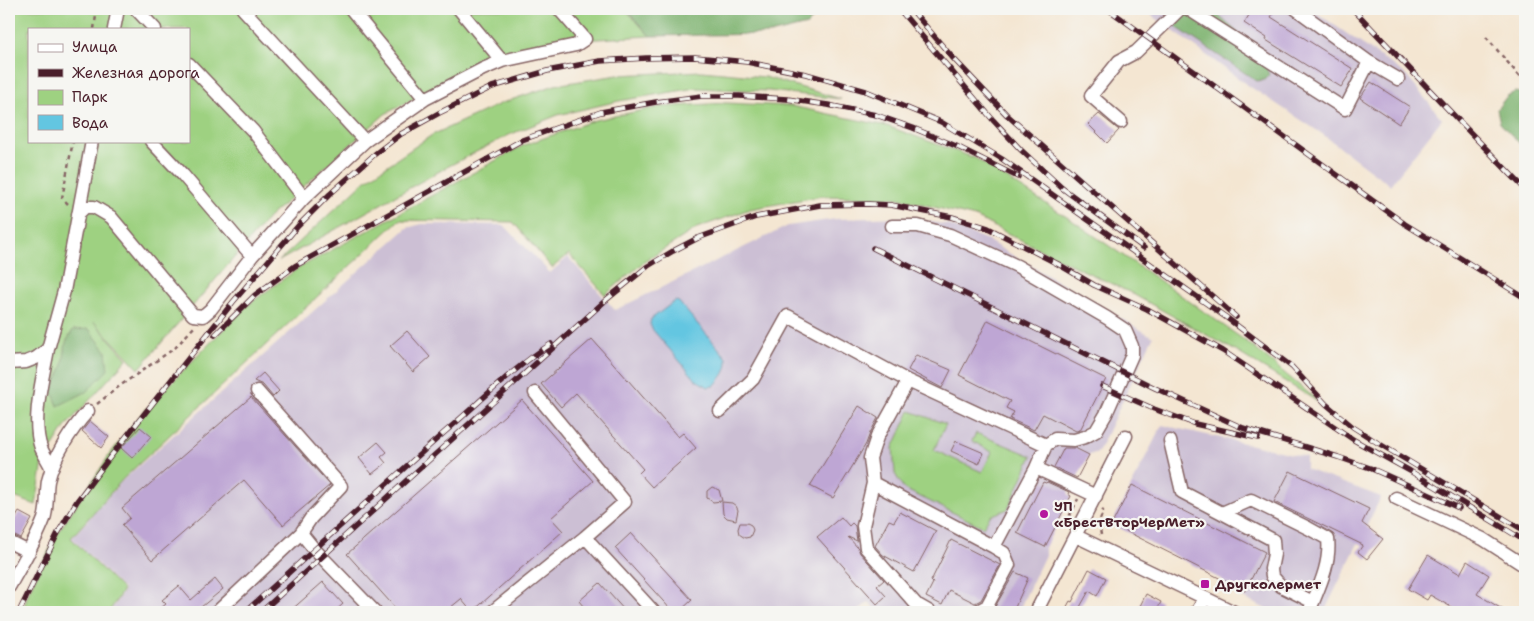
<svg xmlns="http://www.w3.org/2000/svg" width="1534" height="621" viewBox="0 0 1534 621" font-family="'Shantell Sans',sans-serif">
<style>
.industrial{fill:#ccbfd4}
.green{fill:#9ed181;stroke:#747856;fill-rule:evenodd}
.forest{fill:#7eb36f;stroke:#64694d}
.water{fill:#63c6e1;stroke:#567286}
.building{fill:#bea6d4}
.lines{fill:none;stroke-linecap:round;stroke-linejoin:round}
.minor-casing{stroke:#866565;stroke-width:15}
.path{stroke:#866565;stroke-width:2.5;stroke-dasharray:4 4;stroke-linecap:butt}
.minor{stroke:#fff;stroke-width:12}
.rail-casing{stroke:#4a1f2b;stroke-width:5.5}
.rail{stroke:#f6f6f2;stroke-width:4;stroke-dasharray:11;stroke-linecap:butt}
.poi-dot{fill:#b5179e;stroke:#f6f6f2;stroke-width:2}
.labels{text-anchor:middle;stroke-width:4.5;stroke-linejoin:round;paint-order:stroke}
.poi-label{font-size:14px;font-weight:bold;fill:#4a1f2b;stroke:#f6f6f2;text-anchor:start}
</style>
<rect width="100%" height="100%" fill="#f6f6f2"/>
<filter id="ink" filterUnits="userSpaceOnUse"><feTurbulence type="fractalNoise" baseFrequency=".02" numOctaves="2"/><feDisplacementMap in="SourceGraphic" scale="10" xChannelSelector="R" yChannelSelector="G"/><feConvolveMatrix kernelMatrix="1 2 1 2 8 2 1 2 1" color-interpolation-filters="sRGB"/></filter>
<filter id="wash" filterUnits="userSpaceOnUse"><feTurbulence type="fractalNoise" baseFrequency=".0096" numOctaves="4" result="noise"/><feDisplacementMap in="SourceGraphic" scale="20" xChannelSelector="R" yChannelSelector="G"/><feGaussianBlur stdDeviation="1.12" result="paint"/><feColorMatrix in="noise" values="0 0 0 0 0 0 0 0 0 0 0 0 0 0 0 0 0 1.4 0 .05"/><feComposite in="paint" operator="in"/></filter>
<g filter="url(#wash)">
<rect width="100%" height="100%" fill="#f4e6d2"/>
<path class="industrial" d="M1143 9H1311L1404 73 1442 119 1390 185 1321 133 1249 86Z
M904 217 949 225 985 239 1153 337 1098 452 1089 455 1067 493 1071 496 1045 547V555L1018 612H878L869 602 856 612H110L124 590 72 538 123 480 407 228 422 224 504 225 550 273 568 257 615 310 788 226 836 219Z
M1162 425 1306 457V469L1381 497 1324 612H1272L1223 588V580L1112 524Z"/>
<path class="green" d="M9 9H625L650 36 580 40 483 63 385 114 268 218 139 369 94 322 127 359 66 426 43 462 36 505 14 497 9 499ZM29 29H189V141H29Z
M702 71 765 77 841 99 769 91 696 88 619 101 558 115 509 135 447 167 279 261 366 180 432 135 502 103 555 85 618 75Z
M726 103 791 106 887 126 975 158 1070 219 1169 287 1247 342 1323 405 1234 350 1129 292 1059 259 975 217 897 198 822 196 750 209 697 228 644 262 605 295 569 254 552 268 513 222 399 220 123 479 71 538 123 590 109 612H22L29 591 57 534 110 454 140 415 245 307 297 269 524 145 595 120 659 107Z
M910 411 946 424 934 450 982 472 992 452 972 441 976 433 1032 456 1008 509 990 516 983 527 904 489 895 474 893 448Z"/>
<path class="forest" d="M626 9H625H823L807 25 770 34 650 36Z
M1193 9H1204L1213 11 1236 31 1265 63 1269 75 1264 80 1257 81 1176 27C1176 17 1185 13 1193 9Z
M1515 92 1525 94V149L1500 123 1497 109 1507 96Z
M89 329 106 351 108 370 86 392 58 406 52 391 63 365 66 342 73 330Z"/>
<path class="water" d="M675 301 679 302 683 307 727 358C728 371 722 377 714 386L708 387 696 380 652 329 650 324 651 319Z"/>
<g id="blocks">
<path class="building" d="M1253 9H1276L1271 17 1353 69 1341 87 1266 40 1267 38 1244 23Z
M1371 82 1410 107 1399 124 1360 98Z
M1099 114 1119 130 1107 143 1088 124Z
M988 320 1106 379 1080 430 1076 431 1043 414 1034 430 1010 419 1014 412 1006 408 1010 401 959 375Z
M407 331 430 357 413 372 390 346Z
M592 339 678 437 683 433 696 448 652 487 639 473 643 469 576 393 561 407 541 384Z
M916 355 951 370 942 388 908 370Z
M263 373 279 391 273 397 263 385 254 381Z
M251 397 330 485 283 525 244 480 152 560 122 525 130 518 122 508Z
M522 400 593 481 551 518 563 531 472 612 461 599 445 612H399L347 554Z
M859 406 878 418 870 433 866 444 833 498 810 486Z
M90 421 109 437 101 448 82 431Z
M140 427 151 436 132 458 121 448Z
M956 441 984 453 979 464 951 451Z
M378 442 387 452 381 457 386 463 372 474 359 458Z
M1064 448H1075L1089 455 1077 478 1054 467Z
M1290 471 1369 509 1362 523 1383 539 1367 559 1358 552 1363 545 1274 502Z
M1043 482 1046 483 1047 482 1069 492 1068 494 1071 496 1045 547 1017 533Z
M1132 485 1265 552 1245 591 1112 524Z
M712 487 719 490 722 501 713 502 707 498V491Z
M722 502 732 503 736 506 738 510 736 520 727 518 723 514Z
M19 512 32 519 21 539 9 533V529Z
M900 512 936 531 914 572 883 555 875 546 889 520 894 522Z
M841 517 849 526 852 523 855 526 857 541 848 537 858 548 860 553 884 580 877 586 886 596 877 604 817 537Z
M740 523H747L751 525 753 530 750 537 745 538 739 534 738 529Z
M631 533 692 600 679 612H673L615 548Z
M951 540 1000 565 981 600 975 603 949 590 942 605 926 597 933 583 931 581Z
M1428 555 1460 574 1467 561 1489 575 1477 594 1507 612H1460L1430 595 1427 600 1408 589Z
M1089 569 1106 578 1097 596 1089 591 1080 607 1092 612H1064L1070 601 1072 602Z
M1015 572 1028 578 1013 612H992Z
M215 579 223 589 195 612H156L166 604 162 600 179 586 191 600Z
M323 582 343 604 334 612H289Z
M600 583 626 612H588L579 601Z
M1146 594 1161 602 1156 612H1147L1139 608Z"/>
</g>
</g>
<g filter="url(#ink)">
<use href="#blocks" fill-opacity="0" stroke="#866565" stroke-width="1"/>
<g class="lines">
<defs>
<path id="minor" d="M136 9 155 29
M243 9 365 141 425 99
M351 9 425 99 483 69 502 61
M459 9 502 61 576 45 585 39 559 9
M1188 9 1345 109 1369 62 1398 79
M1296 9 1369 62
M114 29 118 9
M189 64 253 131 304 198 365 141
M1121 122 1091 96 1119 61 1136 52 1180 9
M151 141 183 175 252 256 304 198
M78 214 85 207H94L111 217 193 315 203 316 211 309 252 256
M892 226H918L950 235 1017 266 1107 318 1125 330 1132 346V355L1106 414 1096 431 1085 437 1074 440 1055 439 1046 445 1036 468
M48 349C43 378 31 419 41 448 44 455 49 462 52 469
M9 363 26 362 36 358 48 349 64 291 92 141
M535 393 625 502 585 537
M720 411 753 379 788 316 908 381
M1170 441 1182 492 1222 513 1251 500 1308 528 1328 539C1331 564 1318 589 1309 612
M1046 445 908 381 877 437 870 458 873 483 994 547 1036 468 1096 496
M873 483 863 526 866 548 916 604 930 612
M1396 498 1483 539 1525 566
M1222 513 1273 540 1274 554 1271 569 1272 576 1281 586 1313 602
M301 533 314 549 375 612
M1076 536 1234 612
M9 542 29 552
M9 587C21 565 35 543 44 519 48 507 46 493 48 481 54 456 71 430 88 411
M217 612 301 533 311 518 341 486 257 391
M492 612 585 537 654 612
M976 612 987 606 1009 565 1004 553 994 547
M1036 612 1126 436
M1197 612 1205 598"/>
</defs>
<use href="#minor" class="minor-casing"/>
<path class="path" d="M94 29 97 9
M1486 37 1522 79 1525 81
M68 204 62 198 73 141
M97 404 121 385 175 348 194 327
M1066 523 1078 499
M1101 535 1099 523 1103 511 1102 510
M1246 608 1253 612"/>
<use href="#minor" class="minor"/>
<defs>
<path id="rail" d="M899 9 993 120 1021 150 1062 188 1144 248
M911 9 952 57 1007 115 1236 317
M1108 9 1405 224 1525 298
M1353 9 1461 123 1525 189
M873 248 1155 388 1243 428 1338 457 1370 468 1459 508
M215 335 255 295 295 266 522 140 601 112 656 102 702 96H739L787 99 828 105 876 115 913 128 956 146 1018 177
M1102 386 1154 409 1195 424 1258 438
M19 612 58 533 77 501 107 461 233 302 298 226 330 194 375 154 401 134 439 113 492 87 547 71 600 61 646 58 695 57 747 62 806 74 866 91 941 122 1002 159 1227 318 1292 367 1326 404 1353 427 1378 443 1525 531
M245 612C312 552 378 491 446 431 480 402 513 368 551 344
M261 612 606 300 648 266 673 251 698 238 756 217 820 205 869 204 891 205 952 217 988 228 1058 264 1094 285 1147 309 1223 351 1354 440 1410 471 1525 541"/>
</defs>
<use href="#rail" class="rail-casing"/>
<use href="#rail" class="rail"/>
</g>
</g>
<g class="poi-dot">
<circle cx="1044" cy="514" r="5"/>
<rect x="1200" y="579" width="10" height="10" rx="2.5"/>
</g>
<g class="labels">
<g class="poi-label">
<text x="1054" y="511">УП<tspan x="1054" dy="16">«БрестВторЧерМет»</tspan></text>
<text x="1215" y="589">Другколермет</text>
</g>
</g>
<rect width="1534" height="621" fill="none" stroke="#f6f6f2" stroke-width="30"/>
<rect x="28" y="28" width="162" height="115" fill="#f6f6f2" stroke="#b1a0a2"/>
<rect x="38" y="44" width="25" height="8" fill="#ffffff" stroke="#b1a0a2"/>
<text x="72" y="52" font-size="15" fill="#4a1f2b">Улица</text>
<rect x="38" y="69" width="25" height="8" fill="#4a1f2b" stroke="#b1a0a2"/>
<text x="72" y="78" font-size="15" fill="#4a1f2b">Железная дорога</text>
<rect x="38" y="90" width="25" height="15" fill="#9ed181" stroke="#b1a0a2"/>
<text x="72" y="102" font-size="15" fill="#4a1f2b">Парк</text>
<rect x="38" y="115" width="25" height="15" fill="#63c6e1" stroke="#b1a0a2"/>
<text x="72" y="128" font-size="15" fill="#4a1f2b">Вода</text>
</svg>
